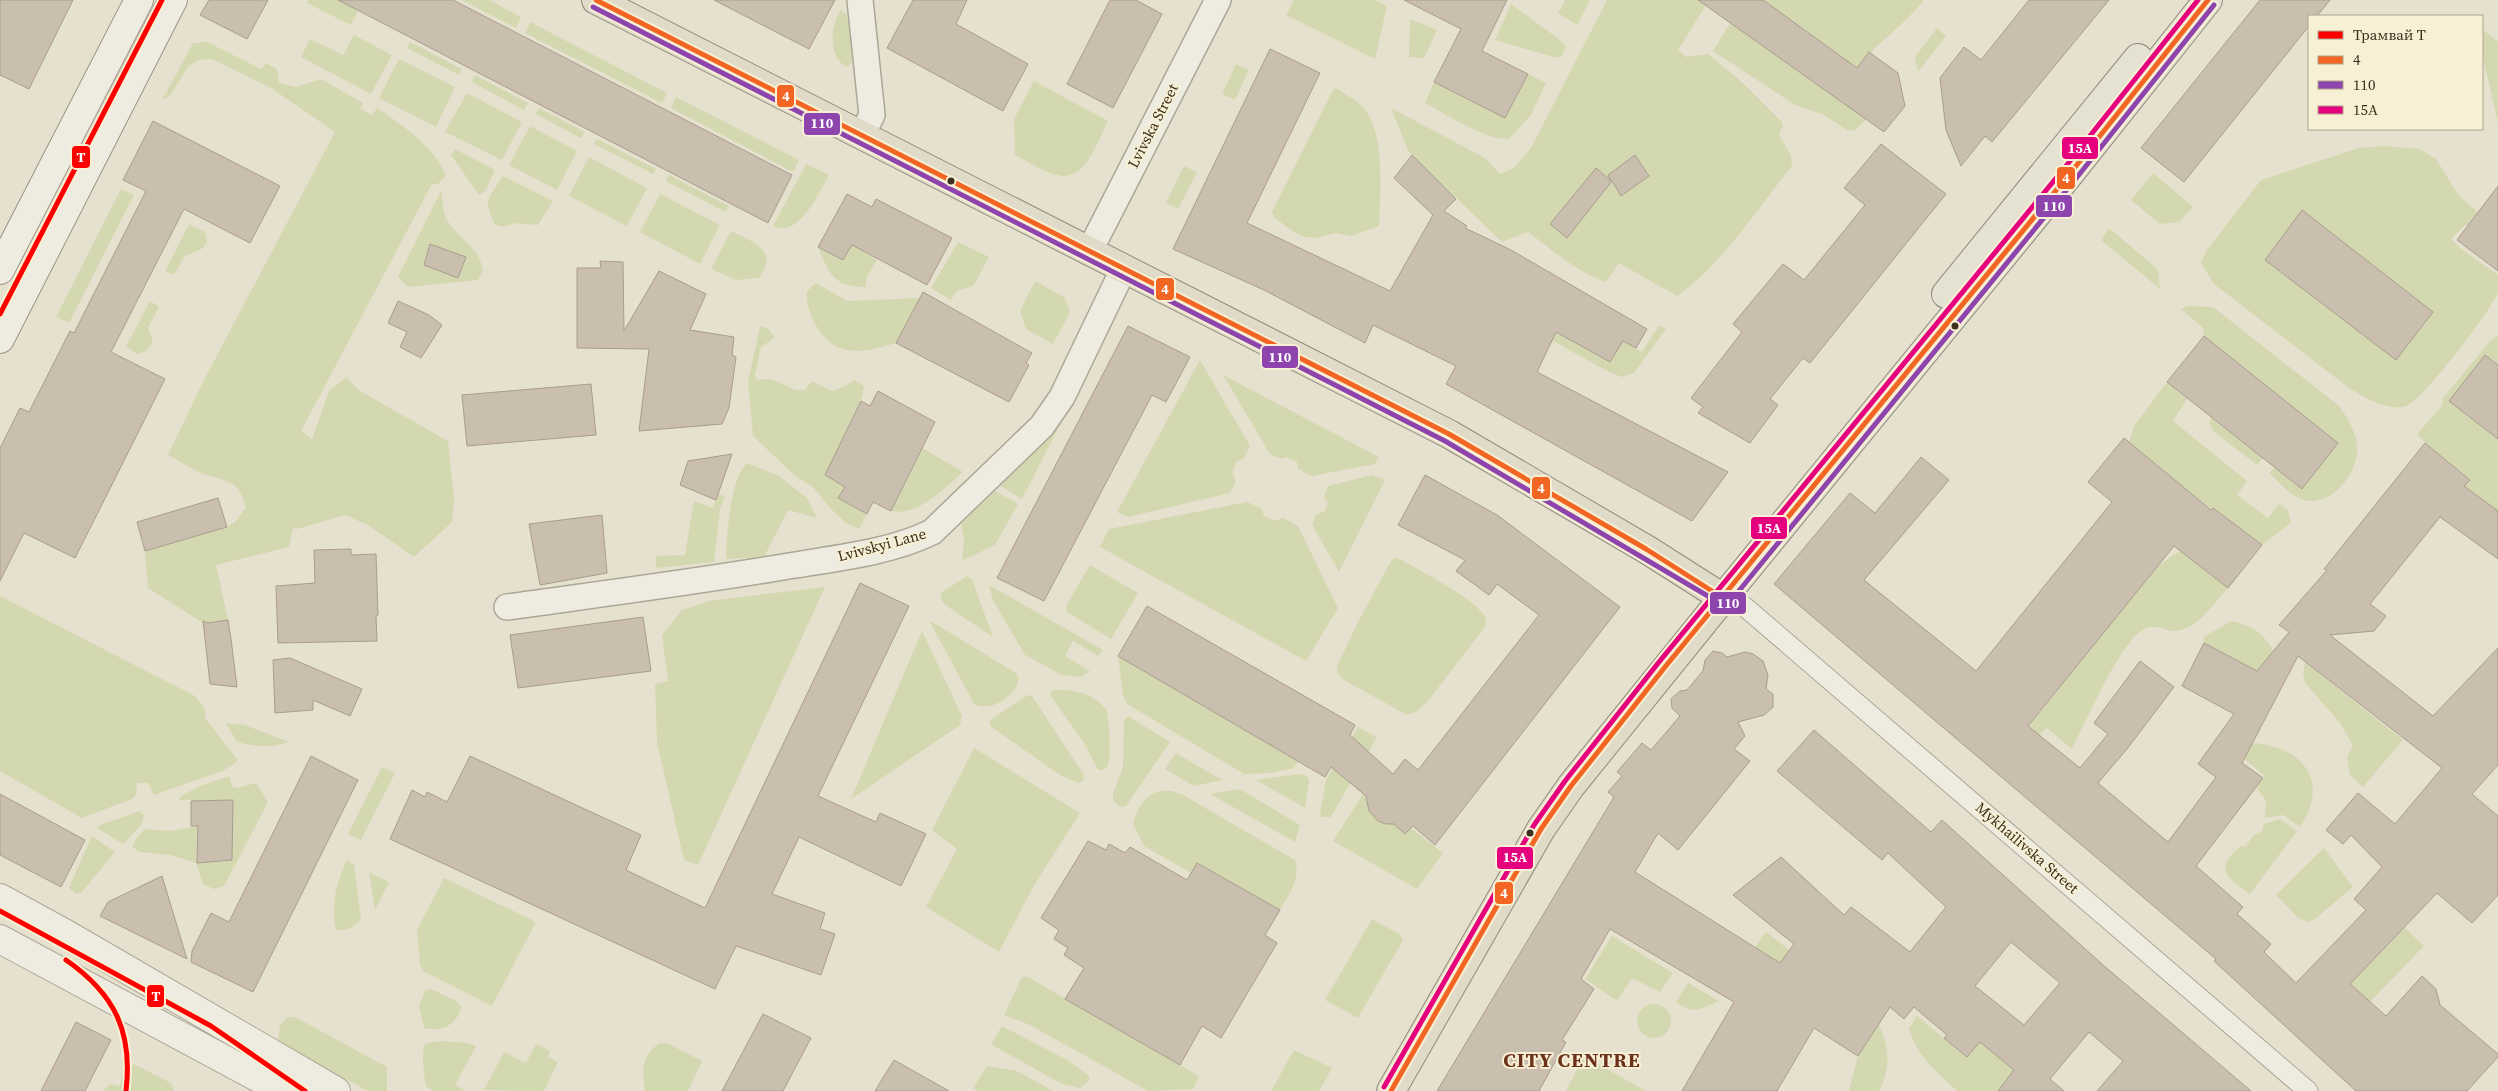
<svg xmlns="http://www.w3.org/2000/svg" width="2498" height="1091" viewBox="0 0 2498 1091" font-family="'Source Serif 4',serif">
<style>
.green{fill:#d4d8b0;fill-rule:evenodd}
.building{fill:#cabfaf;stroke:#a79d8d;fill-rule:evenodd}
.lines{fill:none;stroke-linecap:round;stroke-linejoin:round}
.pedestrian-casing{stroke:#aca697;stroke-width:21}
.minor-casing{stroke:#aca697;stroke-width:28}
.tertiary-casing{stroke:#aca697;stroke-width:30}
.secondary-casing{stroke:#9b9586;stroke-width:30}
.primary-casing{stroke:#918b7e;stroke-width:30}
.trunk-casing{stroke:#918b7e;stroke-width:30}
.pedestrian{stroke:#eeebe0;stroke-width:19}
.minor{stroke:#eeebe0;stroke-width:25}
.tertiary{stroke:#eeebe0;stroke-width:28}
.secondary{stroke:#eeebe0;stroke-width:28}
.primary{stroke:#e6e2d2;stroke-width:28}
.trunk{stroke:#e0dac8;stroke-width:28}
.bus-1-casing{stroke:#f7f0d4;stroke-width:9}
.bus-2-casing{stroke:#f7f0d4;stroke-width:9}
.bus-3-casing{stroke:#f7f0d4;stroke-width:9}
.bus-1{stroke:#f26522;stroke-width:5}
.bus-2{stroke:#8e44ad;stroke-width:5}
.bus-3{stroke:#e5007d;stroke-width:5}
.tram-1-casing{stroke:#f7f0d4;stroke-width:9}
.tram-1{stroke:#f00;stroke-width:5}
.bus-dot{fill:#3c2f1e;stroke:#f7f0d4;stroke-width:2}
.labels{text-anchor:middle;stroke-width:4;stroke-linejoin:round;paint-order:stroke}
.street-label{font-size:15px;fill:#3c2f1e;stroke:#f7f0d4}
.district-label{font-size:20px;font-weight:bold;letter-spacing:1px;fill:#6b311b;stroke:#f7f0d4}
.line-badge{stroke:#f7f0d4;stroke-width:2}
.badge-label{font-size:14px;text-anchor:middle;font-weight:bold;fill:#fff}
</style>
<rect width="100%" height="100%" fill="#e6e1ce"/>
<path class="green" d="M308 0H364L351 25 307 3Z
M462 0H489L521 17 516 28Z
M1294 0H1375L1387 6 1375 59 1286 15Z
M1565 0H1590L1577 25 1558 13Z
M1607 0H1709L1678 50 1686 57 1708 54 1743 83 1782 122 1783 126 1779 134 1791 156 1792 166C1758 208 1720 267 1677 296L1619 263 1606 282C1578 273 1552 250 1528 232L1502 242 1412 155 1408 150 1391 108 1485 158 1500 174 1514 168 1531 148ZM1590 175 1566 237 1550 224Z
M1744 0H1924C1904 26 1877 42 1857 68L1867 119 1855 130 1848 131 1824 115 1795 105 1713 51Z
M1511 4 1560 40 1566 47 1561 57H1553L1495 40Z
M841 10 847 15 854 61 847 67C828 59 830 24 841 10Z
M1410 19 1437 30 1424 58 1409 57Z
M530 22 667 93 662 103 525 33Z
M1937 28 1946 36 1918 72 1915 57Z
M2482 29 2498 42V122L2482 53Z
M354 35 392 55 371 94 301 57 310 39 343 55Z
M207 42 261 69 266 63 277 69 279 83 295 87 321 79 363 103 360 109 372 115 377 108C400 123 437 149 446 176L438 184H432L301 431 312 439 329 391 346 377 360 391 448 441 454 498 452 522 414 557 368 525 345 515 297 529 293 527 289 547 216 565 228 620 203 623 148 588 145 551 227 527 235 522 246 508C238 479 229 483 204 474 191 469 180 461 168 455L204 380 335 132 271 88 212 59 198 60 188 67 170 96 162 100 193 43Z
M410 42 462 69 459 75 407 48Z
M399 59 455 87 436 127 379 98Z
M1236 64 1249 70 1235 100 1222 94Z
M1528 74 1546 83 1531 115 1509 139C1485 140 1446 114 1425 103L1434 82 1505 118Z
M475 75 528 103 524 110 472 82Z
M1034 81 1108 121C1098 140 1086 183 1057 175 1043 172 1028 161 1015 155L1014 119Z
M1336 88C1344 94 1355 99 1362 106 1386 130 1380 194 1379 226L1352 236 1335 233 1316 238 1304 237 1292 231 1274 217 1272 212 1333 90Z
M467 93 522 122 502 160 445 132Z
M676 97 799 160 793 172 671 108Z
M539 108 585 132 581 138 535 114Z
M530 126 577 151 557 190 509 165Z
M597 139 656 169 653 174 594 144Z
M2384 146 2420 149 2436 159 2459 196 2481 215 2471 226 2465 225 2451 239 2460 248 2498 275C2498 280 2498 289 2497 294 2491 311 2422 401 2406 406 2388 412 2364 397 2349 388L2214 284 2201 263 2207 250 2261 180 2359 148Z
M455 149 495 170 485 191 479 195 451 155Z
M589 157 647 188 627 226 569 196Z
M806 164 829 175C819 193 799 239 773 226Z
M1184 166 1197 172 1178 209 1166 203Z
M2153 173 2193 207 2179 222 2160 224 2131 200Z
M669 175 729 206 725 212 666 181Z
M503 176 553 201 538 225 516 223 504 227 495 225C483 198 487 201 503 176Z
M121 189 134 195 69 323 56 317Z
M441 191C444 200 442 210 446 218 458 240 479 245 483 271L478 280 408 287 398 277Z
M660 194 720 225 700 264 640 232Z
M189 224 205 232 207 242 203 248 184 257 174 275 165 271Z
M2109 228 2154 266 2158 271 2160 289 2101 240Z
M731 231C753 242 780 250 759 278L736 280 711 269Z
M958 242 989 257 974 285 957 291 951 300 931 288Z
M852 245 877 260 866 278V287C834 287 829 274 818 247L843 260Z
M1035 281 1065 298 1070 312 1053 344 1026 329 1020 311Z
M816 283 847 301 920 298 896 343C865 352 837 360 817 327 810 315 806 305 807 291Z
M150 301 159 307 148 328 153 342 146 351 138 354 126 347Z
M2188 306 2213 307 2339 406C2347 417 2355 430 2357 444 2361 472 2328 513 2299 498 2287 493 2278 481 2269 473L2275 467 2302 488 2338 443 2204 336 2203 328 2181 309Z
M1538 321 1610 362 1623 341 1642 352 1659 325 1666 329 1634 373 1622 377 1609 372 1533 330Z
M760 327C768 327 771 330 774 338L761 347 755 375 757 380C780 375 787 393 805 390L812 381 832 391 846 386 854 380 864 386 861 401 825 475 845 487 838 498 867 514 859 529 846 523 830 508 813 487 795 476 753 436 748 381Z
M2498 336V365L2450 401 2498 439V511L2464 486 2470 479 2425 443 2417 434 2442 406 2443 398 2491 340Z
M1200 360 1250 446 1244 459 1237 461 1232 472 1236 482 1230 493 1128 517 1117 512Z
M1223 375 1379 457 1375 464 1312 476 1298 469 1297 462 1287 457 1281 459 1270 454Z
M2167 382 2187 399 2173 421 2247 481 2237 495 2268 518 2279 504 2288 510 2291 523 2262 545 2213 508 2206 506 2129 442 2134 426Z
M1064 417 1022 499 999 485 1033 452Z
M2212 418 2263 458 2257 465 2213 431 2209 422Z
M922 448 963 472C945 488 917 517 891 511Z
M747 463 779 476 807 498 817 518 788 510 764 557 726 559C726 538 731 476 747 463Z
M1372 475 1385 480 1339 572 1312 525 1316 515 1325 511 1328 503 1324 496 1328 486Z
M995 491 1018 504 995 545 962 561 964 538 961 524Z
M718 494 725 496 720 509 714 562 656 568V556L685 555 694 501 713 508Z
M1247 502 1262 509 1264 516 1275 521 1283 518 1298 526 1338 608 1306 661 1100 547 1109 529Z
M2180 551 2228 588C2214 603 2195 633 2172 631 2164 630 2155 624 2146 628 2121 639 2086 722 2072 749L2047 728 2039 735 2028 727 2156 567Z
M1396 557C1415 568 1477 599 1485 617 1487 621 1486 624 1484 628L1428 701 1417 711 1407 715 1344 680 1338 674 1337 666 1359 620 1391 561Z
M1090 565 1138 593 1111 639 1067 612 1066 606Z
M967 576 972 579 993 637 945 605 940 598 942 592Z
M989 585 1103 650 1098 656 1073 641 1065 656 1090 671 1081 677 1062 675 1025 655 993 600Z
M825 587 698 865 684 860 657 743 655 684 668 681 662 635 682 610 709 601Z
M0 596 195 696 205 709V718L237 759V762L222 771 154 795 148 783H137L136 795 132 799 82 818 0 771Z
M929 620 1016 673 1019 678C1017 696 990 713 974 704Z
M2231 621C2267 628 2278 652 2283 685L2204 643V637Z
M922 631 962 716 960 725 851 799Z
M1118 656 1299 762 1291 769 1269 773 1244 774 1127 704 1123 695Z
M2305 662 2403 740 2363 787 2350 775 2347 756 2353 746 2341 724 2305 683 2303 673Z
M1054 690C1076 690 1093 692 1107 711L1109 726 1110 756 1107 767 1103 770H1098L1084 743 1050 695 1051 691Z
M1028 695 1032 696 1080 769 1084 776 1083 781 1078 783 1060 775 990 726V720Z
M1128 716 1170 742 1126 806 1120 807 1113 800V793L1123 767 1124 720Z
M226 723 245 725 289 742C270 748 256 747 237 742Z
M1358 727 1377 737 1331 817H1322L1320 813 1326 780Z
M2247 743C2298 743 2333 778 2300 827L2283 815 2265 818 2266 801 2257 788 2265 776 2235 751Z
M974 748 1080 813 1033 887 999 952 926 907 957 849 932 830Z
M1176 753 1222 780 1194 786 1165 769Z
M382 767 395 773 361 840 348 834Z
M1300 774 1308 777 1309 781 1305 808 1256 780Z
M229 776 232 786 237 788 256 783 268 802 224 886 214 889 203 884 196 863 170 855 140 852 132 847 137 837 146 829 170 831 198 826 197 862 231 860 233 800H179L181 796 200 786Z
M1240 789 1300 825 1295 842 1210 794Z
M1160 791H1172L1183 795 1295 860C1301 880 1289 893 1280 910L1197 863 1191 873 1144 846 1133 824C1138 808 1143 796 1160 791Z
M1363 794 1369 799V811C1376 820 1382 825 1394 824L1405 834 1411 828 1443 853 1417 889 1333 841Z
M140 811 144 816 141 825 123 844 97 828 100 825Z
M2280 819 2297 831 2250 894C2228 878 2212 869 2241 846L2245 847 2253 836 2262 831 2264 824Z
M92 836 115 852 81 893 76 894 69 888Z
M2324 848 2353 887 2315 919 2307 922 2297 917 2276 895Z
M347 860 354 865 361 920C352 926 346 933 336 929 330 906 337 881 347 860Z
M369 872 389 882 375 910Z
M444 878 536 922 492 1006 429 974 423 971 420 965 417 930Z
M1372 919 1401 935 1403 940 1358 1018 1325 1000Z
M2404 927 2424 946 2370 1002 2344 990Z
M1766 932 1876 1017C1888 1045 1893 1063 1879 1091H1849L1858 1056 1860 1013 1755 947Z
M1612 936 1673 973 1660 992 1632 978 1617 1001 1585 979Z
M1022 977H1028L1199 1076 1193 1089 1148 1091 1030 1025 1004 1015Z
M1688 983 1719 1001C1702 1009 1692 1015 1676 1002Z
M431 989 456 1001 461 1006C459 1024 441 1033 424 1028L419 1006 425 991Z
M1637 1021a17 17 0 1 1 34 0a17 17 0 1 1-34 0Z
M1917 1016 1967 1057 1980 1042 2014 1070 1998 1091H1957C1937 1072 1916 1056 1909 1028Z
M287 1017H295L387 1067V1091H368L282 1044 278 1039 280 1026Z
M1002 1026 1069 1061 1089 1076V1081L1080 1088 1062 1084 994 1046 992 1043Z
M441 1041 468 1043 476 1046 455 1085 466 1091H433L426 1086C424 1078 421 1050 425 1045 429 1041 437 1042 441 1041Z
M660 1043H667L702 1061 688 1091H645C642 1071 641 1055 660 1043Z
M536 1044 550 1051 548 1057 558 1062 544 1091 484 1090 504 1052 526 1063Z
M1294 1050 1332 1068 1319 1091H1271Z
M1584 1056 1646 1091H1566Z
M126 1060 171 1083 174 1091H103L110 1084 120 1086Z
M987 1066 1017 1071 1053 1091H978L973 1088Z"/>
<path class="building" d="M0 0H73L29 89 0 75Z
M209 0H268L247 39 200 15Z
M338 0H453L792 175 768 223Z
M714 0H835L809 49Z
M913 0H967L956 24 1028 64 1003 111 887 48Z
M1110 0H1136L1162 14 1113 108 1067 84Z
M1404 0H1507L1482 51 1528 74 1505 118 1434 82 1461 29Z
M1698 0H1763L1857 68 1869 52 1898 73 1905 106 1884 132Z
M2029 0H2109L1992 142 1985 136 1961 166 1946 130 1940 78 1964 47 1981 60Z
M2260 0H2330L2317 16H2309V26L2184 182 2141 148Z
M1270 49 1320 73 1247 223 1390 291 1433 215 1394 178 1412 155 1456 199 1444 211 1467 226 1465 228 1511 250 1647 329 1636 348 1623 341 1610 362 1556 332 1537 372 1728 472 1692 521 1446 384 1456 366 1373 325 1365 343 1264 290 1173 249Z
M153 121 280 186 250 243 184 209 111 352 165 379 75 558 24 533 0 581V448L20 408 29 412 70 331 74 333 146 191 123 180Z
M1881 144 1946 194 1810 363 1803 358 1770 399 1778 405 1750 443 1698 413 1703 407 1691 398 1742 332 1733 324 1783 264 1804 280 1865 205 1844 188Z
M1635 155 1649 176 1621 196 1612 181 1567 238 1550 224 1596 168 1611 181 1608 175Z
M2498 186V271L2457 240Z
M847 194 872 207 876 199 952 238 927 285 852 245 843 260 818 247Z
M2302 210 2433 312 2396 360 2265 260Z
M430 244 466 257 458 278 424 265Z
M600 261 623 262 624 331 659 271 706 294 690 330 734 337 732 355 736 357 729 408 722 424 639 431 649 349 577 348V268H601Z
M923 292 1032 353 1026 363 1029 365 1009 402 896 343Z
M398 301 429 315 442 325 421 358 400 347 407 332 388 323Z
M1128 326 1190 357 1166 402 1152 395 1044 601 997 578Z
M2204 336 2338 443 2302 489 2167 382Z
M2485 355 2498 365V439L2449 401Z
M591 384 596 435 467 446 462 395Z
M878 391 935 422 891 511 873 502 867 514 838 498 845 487 825 475 861 401 870 406Z
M2124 438 2211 510 2213 508 2262 545 2228 588 2174 546 2028 726 2080 768 2108 734 2094 723 2140 661 2174 687 2127 749 2098 783 2168 842 2216 777 2198 764 2234 714 2182 686 2204 643 2257 671 2289 632 2279 625 2327 570 2324 569 2425 443 2470 480 2464 486 2498 511V559L2440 517 2370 604 2386 616 2374 631 2330 635 2433 716 2498 648V765L2472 794 2498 816V895L2472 923 2437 893 2350 984 2386 1016 2422 976 2436 989 2440 1005 2498 1054V1057L2467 1091H2356L2214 961 2216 959 1774 584 1850 493 1875 513 1921 457 1949 480 1864 580 1976 671 2112 502 2088 482ZM2298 656 2442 768 2395 824 2358 793 2326 830 2343 844 2351 835 2382 867 2354 899 2366 910 2296 983 2264 952 2271 944 2237 914 2243 907 2196 866 2263 778 2242 763Z
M732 454 716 500 680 485 688 461Z
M1425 475 1497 515 1620 607 1435 845 1413 826 1405 834 1394 824H1386L1378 821 1369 811 1366 796 1331 767 1325 777 1118 656 1147 606 1355 725 1350 735 1393 774 1405 759 1418 770 1539 615 1497 584 1489 595 1456 571 1465 560 1398 525Z
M218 498 227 527 145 551 137 522Z
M602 515 607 573 540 585 529 524Z
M351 549V555L376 554 378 615 376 616 377 641 278 643 276 586 315 583 314 550Z
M860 583 909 606 818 796 876 822 880 813 926 834 901 886 799 837 772 894 825 913 820 929 835 934 821 975 736 946 715 989 390 839 412 790 425 797 427 792 447 802 470 756 641 835 626 870 705 908Z
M643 617 651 671 518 688 510 635Z
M228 620 231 639 237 687 210 684 203 621 208 623Z
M1713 651 1722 653 1727 657 1745 652 1753 654 1763 661 1768 675 1766 689 1773 694V707L1764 715 1738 722 1745 736 1734 749 1750 761 1678 850 1658 833 1635 872 1780 963 1794 944 1733 895 1781 857 1844 915 1851 907 1910 952 1946 907 1888 853 1882 860 1777 771 1814 730 1931 832 1942 820 2103 965 2251 1091H2097L2123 1061 2089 1032 2050 1079 2064 1091H1998L2014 1070 1980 1042 1967 1057 1944 1038 1947 1035 1914 1007 1904 1019 1890 1007 1858 1056 1814 1028 1777 1091H1682L1734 1002 1610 929 1581 979 1594 989 1562 1040 1566 1042 1539 1091H1437L1614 797 1608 792 1622 776 1617 772 1642 743 1651 750 1680 716 1672 708 1671 699 1680 691 1687 690 1703 671 1705 660ZM2011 942 2060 983 2024 1025 1975 986Z
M290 658 362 689 350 716 313 700V710L275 713 273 660Z
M311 756 358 780 253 992 191 962 192 951 211 913 229 922Z
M0 794 85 840 61 887 0 855Z
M233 800 232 860 197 863 198 826H191V801Z
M1088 841 1106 850 1109 844 1125 853 1130 847 1187 880 1197 863 1280 910 1265 935 1277 943 1221 1038 1202 1026 1180 1065 1065 999 1084 968 1064 955 1068 948 1054 939 1059 930 1041 918Z
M162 876 187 959 100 916 108 902Z
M763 1014 811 1038 783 1091H722Z
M76 1022 111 1040 85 1091H41Z
M894 1060 949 1091H875Z"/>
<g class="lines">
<defs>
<path id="pedestrian" d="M1745 607 2308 1091"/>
<path id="minor" d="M860 0 872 115 862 134
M1089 252 1218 0
M507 607C601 594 695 582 789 566 836 558 889 553 932 532L1042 426 1062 397 1123 270"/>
<path id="tertiary" d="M0 898 66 934 336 1091
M0 939 283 1091"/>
<path id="secondary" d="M0 270 139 0
M0 339 173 0"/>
<path id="primary" d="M1946 294 2138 58
M1723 598 2072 171 2208 0"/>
<path id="trunk" d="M596 0 1449 434 1646 549 1723 598 1571 786 1541 829 1391 1091"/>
</defs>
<use href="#pedestrian" class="pedestrian-casing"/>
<use href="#minor" class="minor-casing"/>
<use href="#tertiary" class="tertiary-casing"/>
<use href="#secondary" class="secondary-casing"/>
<use href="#primary" class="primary-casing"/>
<use href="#trunk" class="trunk-casing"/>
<use href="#pedestrian" class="pedestrian"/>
<use href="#minor" class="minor"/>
<use href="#tertiary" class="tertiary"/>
<use href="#secondary" class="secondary"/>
<use href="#primary" class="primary"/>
<use href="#trunk" class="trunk"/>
<defs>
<path id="bus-1" d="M596 0 1449 434 1646 549 1723 598
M1391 1091 1541 829 1571 786 1665 667 2072 171 2208 0"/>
<path id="bus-2" d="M593 7 1445 441 1723 605 1729 603 2078 176 2214 5"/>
<path id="bus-3" d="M1384 1087 1534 825 1565 781 1659 662 2066 166 2198 0"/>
</defs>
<use href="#bus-1" class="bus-1-casing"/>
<use href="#bus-2" class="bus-2-casing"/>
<use href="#bus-3" class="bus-3-casing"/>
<use href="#bus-1" class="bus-1"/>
<use href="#bus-2" class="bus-2"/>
<use href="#bus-3" class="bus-3"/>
<defs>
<path id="tram-1" d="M0 314 162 0
M0 911 211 1026 305 1091
M66 960C115 994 133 1032 126 1091"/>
</defs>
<use href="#tram-1" class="tram-1-casing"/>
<use href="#tram-1" class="tram-1"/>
</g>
<g class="bus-dot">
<circle cx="951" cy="181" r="4.5"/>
<circle cx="1955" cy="326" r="4.5"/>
<circle cx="1530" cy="833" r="4.5"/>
</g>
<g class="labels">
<g class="street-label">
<text transform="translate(1153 126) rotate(-63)" y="5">Lvivska Street</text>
<text transform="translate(882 545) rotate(-15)" y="5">Lvivskyi Lane</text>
<text transform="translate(2027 848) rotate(41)" y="5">Mykhailivska Street</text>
</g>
<g class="district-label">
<text x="1572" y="1067">CITY CENTRE</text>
</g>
</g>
<g class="line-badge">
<rect x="776" y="84" width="19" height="24" rx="5" fill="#f26522"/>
<rect x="803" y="112" width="38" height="24" rx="5" fill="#8e44ad"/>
<rect x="2061" y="136" width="38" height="24" rx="5" fill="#e5007d"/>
<rect x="71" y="145" width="20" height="24" rx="5" fill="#f00"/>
<rect x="2056" y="166" width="20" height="24" rx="5" fill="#f26522"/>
<rect x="2035" y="194" width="38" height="24" rx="5" fill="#8e44ad"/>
<rect x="1155" y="277" width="20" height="24" rx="5" fill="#f26522"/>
<rect x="1261" y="345" width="38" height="24" rx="5" fill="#8e44ad"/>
<rect x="1531" y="476" width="20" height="24" rx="5" fill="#f26522"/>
<rect x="1750" y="516" width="38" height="24" rx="5" fill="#e5007d"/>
<rect x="1709" y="591" width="38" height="24" rx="5" fill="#8e44ad"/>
<rect x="1496" y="846" width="38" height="24" rx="5" fill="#e5007d"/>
<rect x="1494" y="881" width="20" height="24" rx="5" fill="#f26522"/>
<rect x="146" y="984" width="19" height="24" rx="5" fill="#f00"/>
</g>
<g class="badge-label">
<text x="786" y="101">4</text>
<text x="822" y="128">110</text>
<text x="2080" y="153">15A</text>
<text x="81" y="162">Т</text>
<text x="2066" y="183">4</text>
<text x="2054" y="211">110</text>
<text x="1165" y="294">4</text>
<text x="1280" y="362">110</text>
<text x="1541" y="493">4</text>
<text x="1769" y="533">15A</text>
<text x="1728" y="608">110</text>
<text x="1515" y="862">15A</text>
<text x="1504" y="898">4</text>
<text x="156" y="1001">Т</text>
</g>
<rect x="2308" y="15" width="175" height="115" fill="#f7f0d4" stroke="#aca38b"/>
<rect x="2318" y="31" width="25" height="8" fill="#ff0000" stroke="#aca38b"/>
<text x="2353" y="40" font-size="15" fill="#3c2f1e">Трамвай Т</text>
<rect x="2318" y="56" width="25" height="8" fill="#f26522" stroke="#aca38b"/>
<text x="2353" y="65" font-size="15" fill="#3c2f1e">4</text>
<rect x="2318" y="81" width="25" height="8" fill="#8e44ad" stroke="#aca38b"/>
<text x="2353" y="90" font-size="15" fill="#3c2f1e">110</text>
<rect x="2318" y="106" width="25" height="8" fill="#e5007d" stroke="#aca38b"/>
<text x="2353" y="115" font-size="15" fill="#3c2f1e">15A</text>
</svg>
